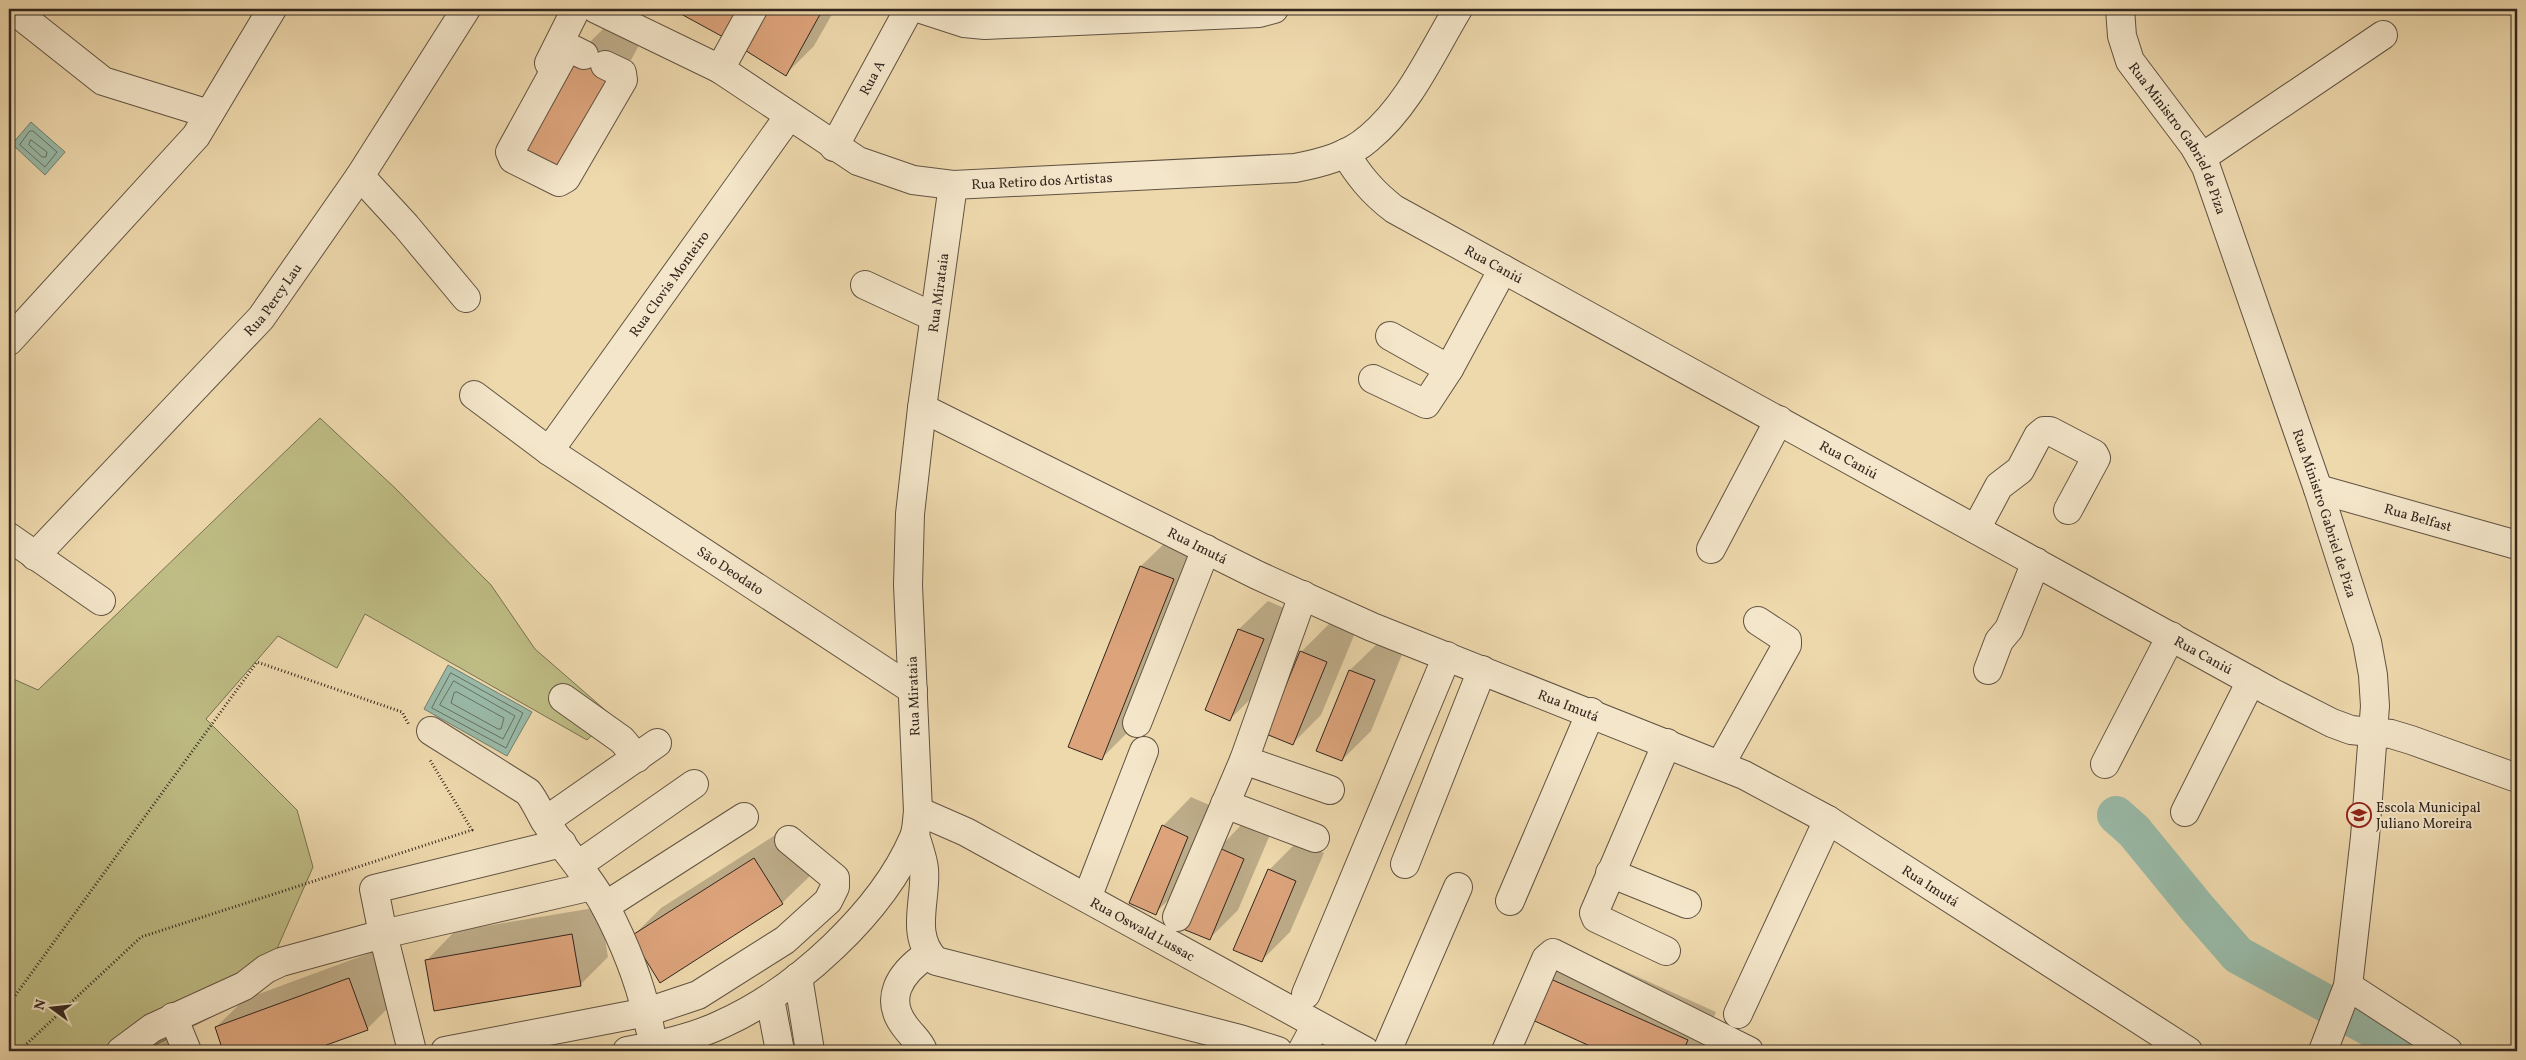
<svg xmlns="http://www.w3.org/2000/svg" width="2526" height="1060" viewBox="0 0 2526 1060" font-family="Vollkorn,serif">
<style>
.green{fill:#bfbd85;stroke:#787252}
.water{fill:#99baa8;stroke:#707f71}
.shadow{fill:#0003}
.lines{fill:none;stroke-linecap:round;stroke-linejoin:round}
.shore{stroke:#667063;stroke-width:1}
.river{stroke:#99baa8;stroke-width:38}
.building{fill:#dda47c;stroke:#32261e}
.minor-casing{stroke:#615342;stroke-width:30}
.path{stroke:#32261e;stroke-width:3;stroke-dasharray:1 2.5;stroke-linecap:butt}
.minor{stroke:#f4e6ca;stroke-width:28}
.labels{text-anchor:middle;stroke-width:4;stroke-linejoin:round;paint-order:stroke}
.street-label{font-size:14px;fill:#32261e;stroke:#f4e6ca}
.poi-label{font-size:14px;fill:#32261e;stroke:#f4e6ca;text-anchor:start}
</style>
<rect width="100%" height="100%" fill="#eed9ad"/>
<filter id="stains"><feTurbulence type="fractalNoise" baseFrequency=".004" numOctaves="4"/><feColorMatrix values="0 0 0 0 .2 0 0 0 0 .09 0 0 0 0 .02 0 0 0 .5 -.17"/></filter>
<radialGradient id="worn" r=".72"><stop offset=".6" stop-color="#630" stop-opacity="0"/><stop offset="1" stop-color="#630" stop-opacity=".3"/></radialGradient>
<path class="green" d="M320 418 395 488 491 585 535 649 612 716 587 740 365 614 337 668 278 636 206 719 297 810 313 867 257 994 143 1051H9V677L38 690Z"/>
<path class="water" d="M31 122 65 152 45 175 12 144Z
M448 665 532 712 507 756 424 709Z"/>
<path class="shadow" d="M686 9H752L683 13Z
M763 9H835L814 46 786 74Z
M605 27 639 45 588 142 576 56Z
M1170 538 1201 551 1130 730 1101 759 1070 746 1141 566Z
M1268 601 1291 611 1259 691 1230 719 1207 710 1239 629Z
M1330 623 1355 633 1321 715 1292 744 1301 652Z
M1379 642 1403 652 1371 731 1342 760 1318 750 1350 670Z
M1191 797 1216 808 1184 885 1155 913 1163 826Z
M1247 819 1272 830 1238 910 1209 939 1219 848Z
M783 830 811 875 782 903 632 937 661 908Z
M1298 841 1324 853 1290 932 1261 961 1269 870Z
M600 907 608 957 580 985 427 960 455 931Z
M1576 949 1716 1012 1698 1051H1604L1529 1018 1547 978Z
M378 950 395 1001 367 1029 306 1051H225L216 1027 245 999Z
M166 1035 179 1051H146Z"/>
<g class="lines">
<path class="shore" d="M30 131H33L57 152 45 167 20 145Z
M31 140 47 152 46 157H42L29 145Z
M451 673 523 713 506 748 432 708Z
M454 681 515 716 503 739 440 705Z
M457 692 504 718 501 729H498L451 703 454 693Z"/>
<path class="river" d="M2116 815 2134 831 2197 908 2238 955 2413 1051"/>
</g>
<path class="building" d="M684 9H741L725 38 681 14Z
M761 9H823L786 76 740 47Z
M575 55 611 74 560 172 523 153Z
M1140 566 1174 579 1102 760 1068 747Z
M1238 629 1264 639 1230 721 1205 710Z
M1300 651 1327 662 1293 745 1266 734Z
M1349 670 1375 680 1342 761 1316 751Z
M1162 825 1188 837 1156 915 1129 903Z
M1217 847 1244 859 1210 940 1183 929Z
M754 858 783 904 660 983 631 936Z
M1268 869 1296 881 1262 962 1233 950Z
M572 934 581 986 434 1011 425 960Z
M1546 977 1688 1040 1683 1051H1601L1528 1018Z
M349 978 368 1030 310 1051H223L215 1027Z"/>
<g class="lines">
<defs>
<g id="minor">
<path id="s1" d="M596 9 720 69 858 161 913 180 953 185 1295 168C1321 163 1349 156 1369 138 1409 105 1432 52 1458 9"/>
<path d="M921 9 964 23 985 25 1259 13 1274 9"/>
<path id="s2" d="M2120 9 2122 36 2130 61 2194 146 2206 167 2318 489 2367 642 2373 675 2375 706 2365 837 2348 986 2323 1051"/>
<path d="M21 16 103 81 209 114"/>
<path d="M584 55 570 48 566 50 510 152 513 159 559 182 566 178 623 80 622 73 605 65"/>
<path d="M549 63 576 9"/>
<path d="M720 69 753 9"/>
<path id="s3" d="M834 147 909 9"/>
<path id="s4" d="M1345 153C1359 176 1372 192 1394 209L2271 692 2332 723 2351 730 2391 734 2411 740 2517 778"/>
<path d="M2201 158 2383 35"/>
<path d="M360 176 406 226 466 298"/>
<path d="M865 285 934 317"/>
<path d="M1390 336 1449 369"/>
<path d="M9 341 196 136 272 9"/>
<path d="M1373 379 1426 404 1449 369 1503 269"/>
<path id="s5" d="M474 395 549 451 913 690"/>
<path id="s6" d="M922 408 1257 575 1372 627 1744 775 1828 820 2188 1051"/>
<path id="s7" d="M549 451 789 116"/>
<path id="s8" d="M2318 489 2517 545"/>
<path d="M1976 529 1999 486 2020 470 2038 436 2044 431H2050L2094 454 2096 458 2068 510"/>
<path d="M9 537 101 601"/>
<path d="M1711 549 1779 420"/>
<path id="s9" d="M35 556 261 318 360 176 466 9"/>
<path d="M1988 670 1999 641 2009 629 2036 562"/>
<path d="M563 698 622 740 637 758"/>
<path d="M1137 723 1206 549"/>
<path d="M431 731 528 792C535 801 539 811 545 821 564 850 589 876 605 906 625 944 642 987 650 1029"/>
<path d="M1244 760 1330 790"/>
<path d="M2105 764 2171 636"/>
<path d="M1720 765 1787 645V640L1758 621"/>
<path d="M1225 804 1315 838"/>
<path id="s10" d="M918 811 966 832 1365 1051"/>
<path d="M2185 812 2251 681"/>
<path d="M545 821 657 743"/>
<path d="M915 835C918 846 923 858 924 869 927 899 909 936 936 961L1240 1039 1278 1051"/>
<path d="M1405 864 1482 670"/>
<path d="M578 865 694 784"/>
<path d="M1610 873 1687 904"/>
<path d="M1087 898 1144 751"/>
<path d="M1510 901 1591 712"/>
<path d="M605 906 744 817"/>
<path d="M1177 917 1244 760 1303 595"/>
<path d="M1666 951 1596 918 1594 913 1667 743"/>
<path d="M798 977 810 1051"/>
<path d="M2348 986 2448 1051"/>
<path d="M1306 994 1447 656"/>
<path d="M770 999 780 1051"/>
<path d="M1738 1014 1828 820"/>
<path d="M173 1017 187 1051"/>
<path d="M121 1051 152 1028 244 986 266 969 281 962 383 934 592 886"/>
<path d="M412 1051 383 934 374 889 562 843"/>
<path d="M445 1051 647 1012 698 995 785 940 828 901 835 887V878L789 840"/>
<path id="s11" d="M627 1051C659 1045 693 1038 722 1024 796 991 882 912 914 837 917 829 917 819 918 811L908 585 910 514 922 408 953 185"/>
<path d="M923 1051C920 1042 913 1037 907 1029 882 999 900 973 928 954"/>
<path d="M1302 1051 1316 1025"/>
<path d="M1387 1051 1458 887"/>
<path d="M1506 1051 1546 959 1553 953 1749 1051"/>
</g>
</defs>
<use href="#minor" class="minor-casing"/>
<path class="path" d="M9 1004 257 662 402 712 409 725
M19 1051 141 937 472 830 430 760"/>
<use href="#minor" class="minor"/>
</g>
<defs>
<symbol id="school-ring" viewBox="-11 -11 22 22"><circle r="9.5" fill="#f4e6ca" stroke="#8f2418" stroke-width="1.5"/><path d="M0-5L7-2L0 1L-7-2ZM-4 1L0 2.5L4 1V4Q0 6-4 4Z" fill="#8f2418"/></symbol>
</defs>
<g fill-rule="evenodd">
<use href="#school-ring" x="2345" y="801" width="28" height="28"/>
</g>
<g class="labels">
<g class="street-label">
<text dy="5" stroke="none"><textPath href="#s3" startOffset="79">Rua A</textPath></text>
<text dy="5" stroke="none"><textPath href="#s2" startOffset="145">Rua Ministro Gabriel de Piza</textPath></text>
<text dy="5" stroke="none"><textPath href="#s1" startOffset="491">Rua Retiro dos Artistas</textPath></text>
<text dy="5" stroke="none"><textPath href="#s4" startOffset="189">Rua Caniú</textPath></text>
<text dy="5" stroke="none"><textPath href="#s7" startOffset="206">Rua Clovis Monteiro</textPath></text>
<text dy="5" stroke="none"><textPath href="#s11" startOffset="919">Rua Mirataia</textPath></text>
<text dy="5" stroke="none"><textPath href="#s9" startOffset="350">Rua Percy Lau</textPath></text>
<text dy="5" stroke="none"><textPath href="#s4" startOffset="594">Rua Caniú</textPath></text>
<text dy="5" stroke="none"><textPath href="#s2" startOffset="550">Rua Ministro Gabriel de Piza</textPath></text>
<text dy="5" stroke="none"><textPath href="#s8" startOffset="104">Rua Belfast</textPath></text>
<text dy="5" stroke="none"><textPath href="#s6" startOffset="308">Rua Imutá</textPath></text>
<text dy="5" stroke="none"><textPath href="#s5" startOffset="311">São Deodato</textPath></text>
<text dy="5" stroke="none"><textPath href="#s4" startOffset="999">Rua Caniú</textPath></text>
<text transform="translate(913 696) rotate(-92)" y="5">Rua Mirataia</text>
<text dy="5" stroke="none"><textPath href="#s6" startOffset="712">Rua Imutá</textPath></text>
<text dy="5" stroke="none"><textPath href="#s6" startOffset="1118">Rua Imutá</textPath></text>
<text dy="5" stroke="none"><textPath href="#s10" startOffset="254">Rua Oswald Lussac</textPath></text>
</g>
<g class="poi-label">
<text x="2376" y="812">Escola Municipal<tspan x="2376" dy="16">Juliano Moreira</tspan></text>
</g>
</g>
<rect width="2526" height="1060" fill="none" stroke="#eed9ad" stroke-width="30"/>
<rect x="10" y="10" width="2506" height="1040" fill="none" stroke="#32261e" stroke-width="2.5"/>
<rect x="15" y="15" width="2496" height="1030" fill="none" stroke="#32261e"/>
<g transform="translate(52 1008) rotate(285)" stroke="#f4e6ca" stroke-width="4" paint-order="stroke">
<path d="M0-4L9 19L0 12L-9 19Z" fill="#32261e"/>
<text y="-8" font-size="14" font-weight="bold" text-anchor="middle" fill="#32261e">N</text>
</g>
<rect width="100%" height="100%" filter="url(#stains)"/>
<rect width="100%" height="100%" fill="url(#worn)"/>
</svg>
